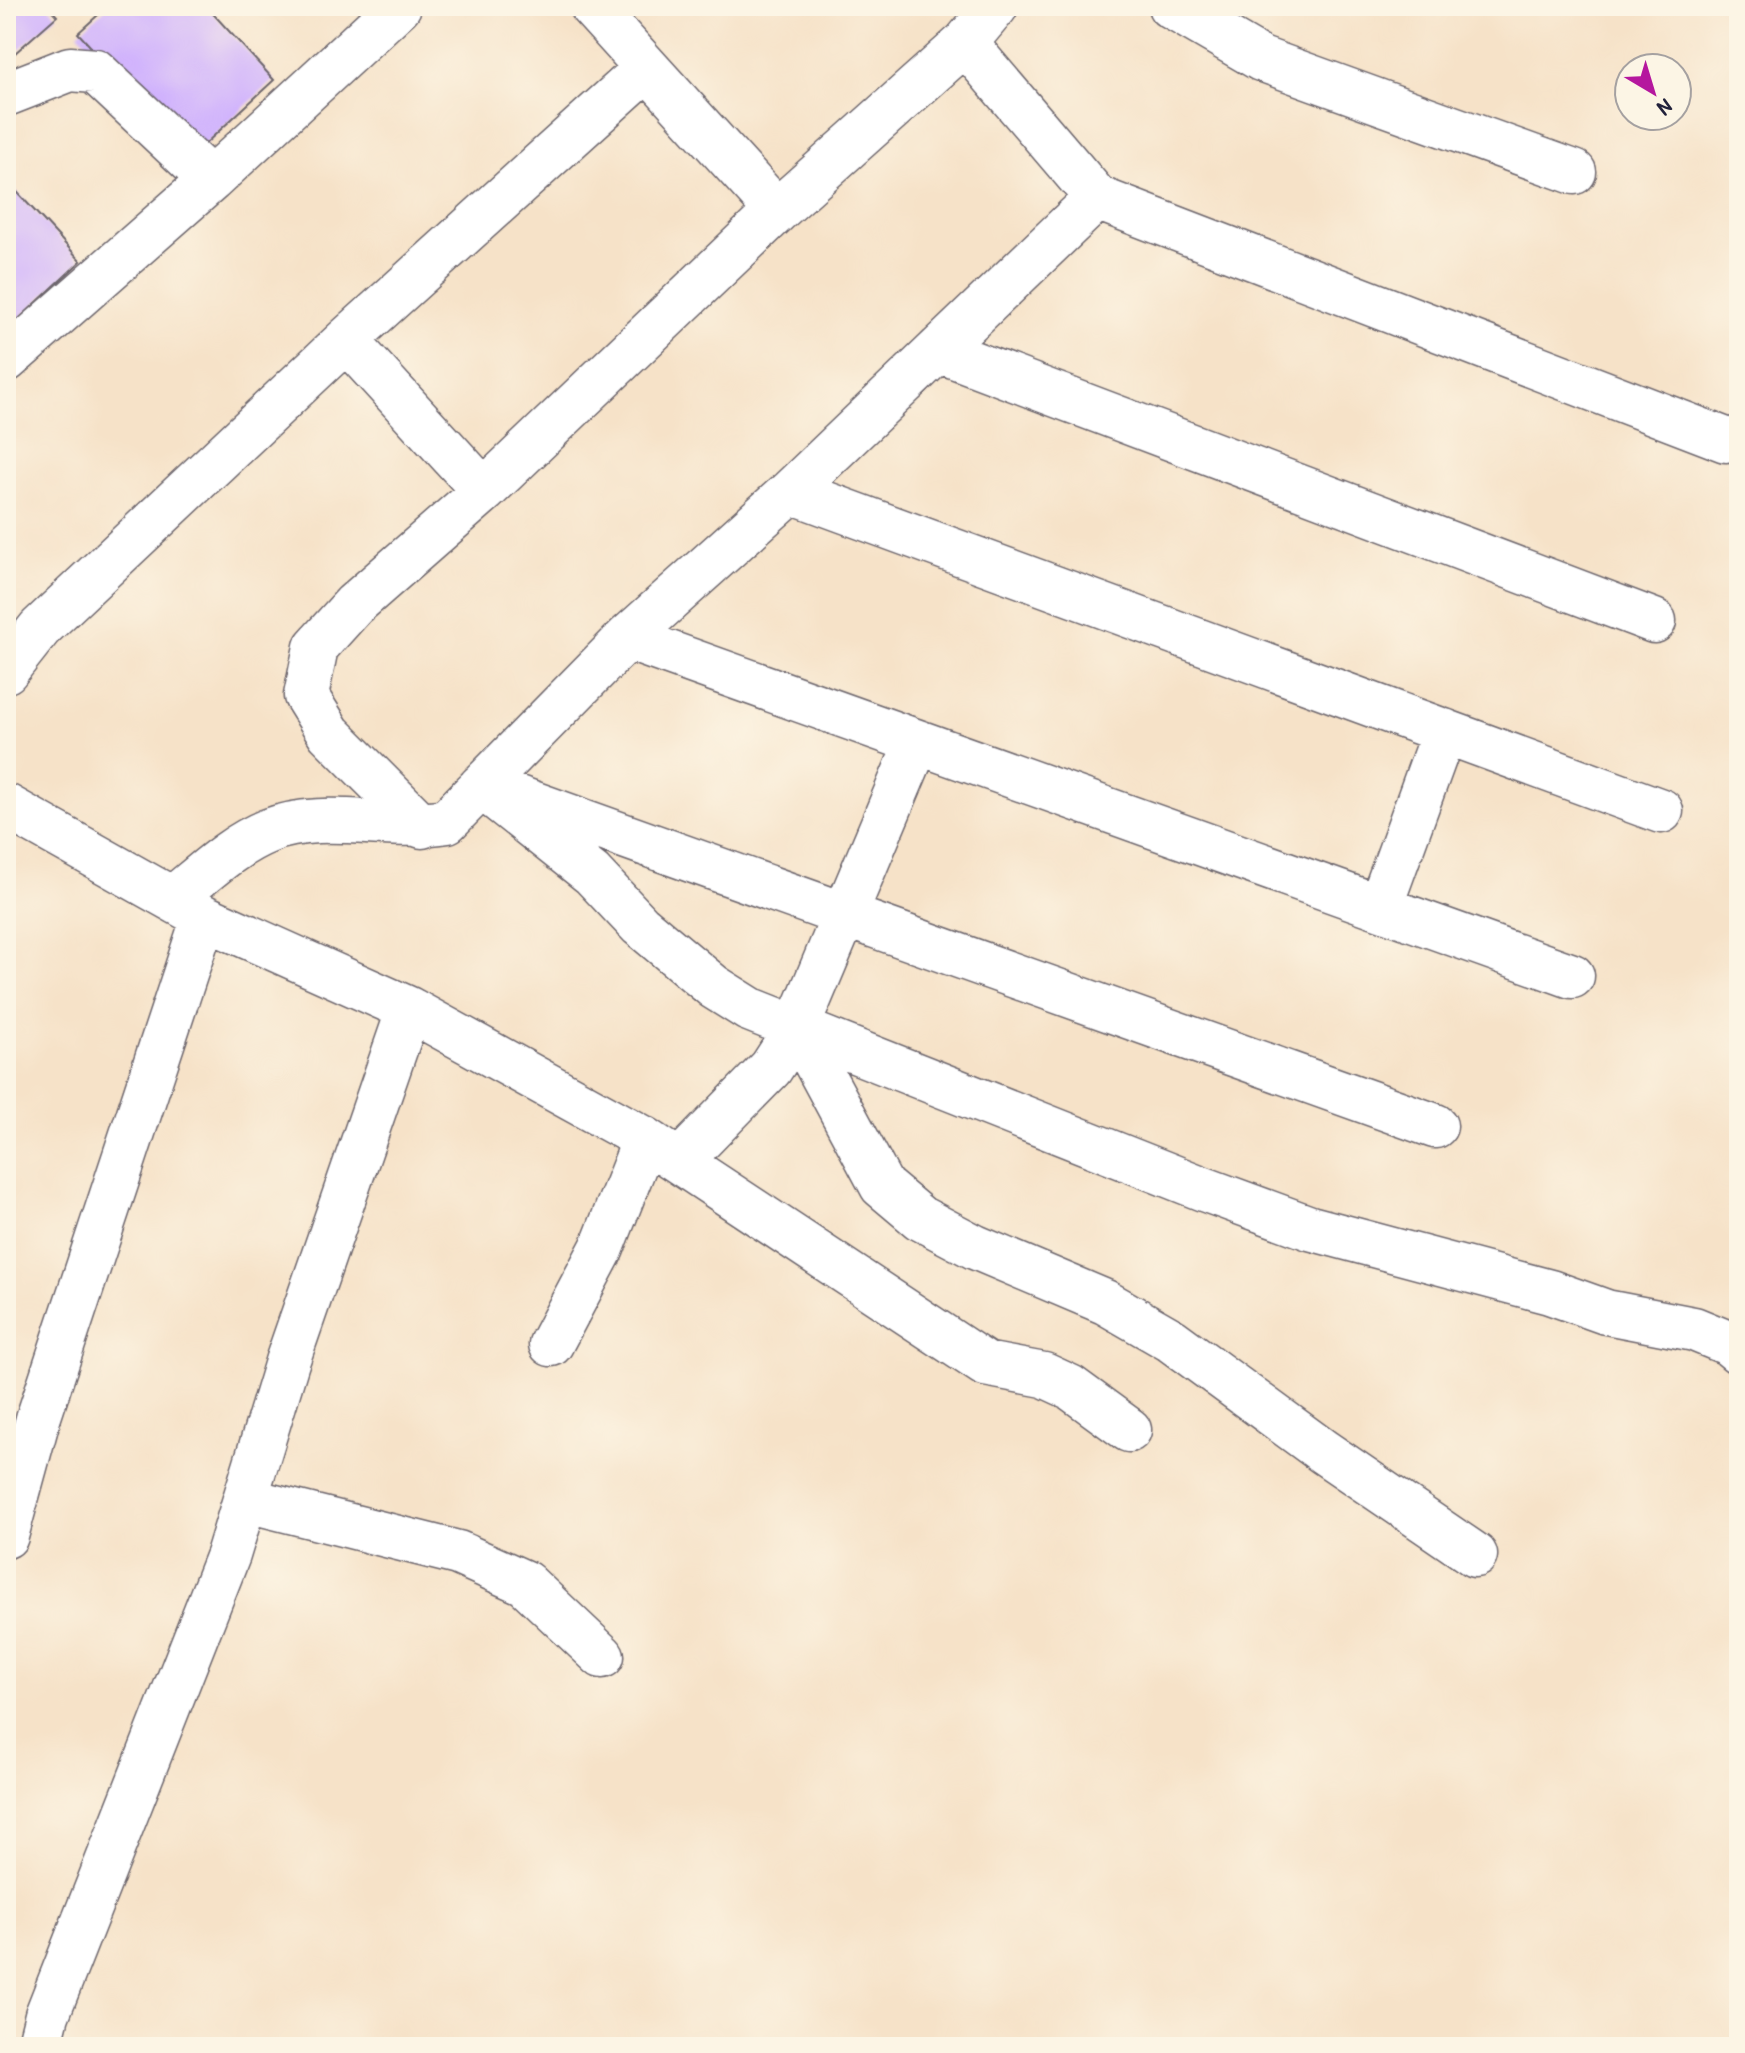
<svg xmlns="http://www.w3.org/2000/svg" width="1745" height="2053" viewBox="0 0 1745 2053" font-family="'Patrick Hand',sans-serif">
<style>
.building{fill:#d0b2fd}
.lines{fill:none;stroke-linecap:round;stroke-linejoin:round}
.minor-casing{stroke:#6c656c;stroke-width:47}
.minor{stroke:#fff;stroke-width:44}
</style>
<rect width="100%" height="100%" fill="#fcf5e5"/>
<filter id="ink" filterUnits="userSpaceOnUse"><feTurbulence type="fractalNoise" baseFrequency=".0125" numOctaves="2"/><feDisplacementMap in="SourceGraphic" scale="16" xChannelSelector="R" yChannelSelector="G"/><feConvolveMatrix kernelMatrix="1 2 1 2 8 2 1 2 1" color-interpolation-filters="sRGB"/></filter>
<filter id="wash" filterUnits="userSpaceOnUse"><feTurbulence type="fractalNoise" baseFrequency=".006" numOctaves="4" result="noise"/><feDisplacementMap in="SourceGraphic" scale="32" xChannelSelector="R" yChannelSelector="G"/><feGaussianBlur stdDeviation="1.8" result="paint"/><feColorMatrix in="noise" values="0 0 0 0 0 0 0 0 0 0 0 0 0 0 0 0 0 1.4 0 .05"/><feComposite in="paint" operator="in"/></filter>
<g filter="url(#wash)">
<rect width="100%" height="100%" fill="#f6e2c8"/>
<g id="blocks">
<path class="building" d="M6 6H48L57 16 6 61Z
M108 6H206L274 80 192 156 78 33Z
M6 180 81 261 6 331Z"/>
</g>
</g>
<g filter="url(#ink)">
<use href="#blocks" fill-opacity="0" stroke="#6c656c" stroke-width="2"/>
<g class="lines">
<defs>
<path id="minor" d="M591 6 777 211
M1170 6 1261 59 1574 172
M965 43 1097 198 1726 440
M6 94 70 69 95 71 211 180
M346 340 484 491
M938 350 1654 621
M6 360 211 180 399 6
M791 491 1661 811
M627 638 1572 976
M6 671 40 628 346 340 647 68
M481 786 592 874 640 925 714 987 749 1009 1201 1188 1310 1228 1550 1292 1606 1312 1694 1329 1728 1343 1739 1352
M504 793 1435 1126
M6 806 204 917 409 1009 645 1139 985 1364 1044 1375 1070 1387 1129 1430
M422 826 329 733 306 696 316 647 354 605 484 491 777 211 965 43 996 6
M172 899C202 875 231 846 268 831 322 809 389 831 447 821L627 638 791 491 1097 198
M1380 907 1444 731
M797 1028 882 1186 920 1218 975 1247 1105 1302 1171 1340 1324 1452 1475 1555
M681 1160 771 1068 797 1028 917 743
M551 1344 602 1248 645 1139
M247 1500 458 1553 525 1583 602 1656
M6 1536 38 1419 204 917
M39 2047 47 2015 228 1555 287 1362 409 1009"/>
</defs>
<use href="#minor" class="minor-casing"/>
<use href="#minor" class="minor"/>
</g>
</g>
<rect width="1745" height="2053" fill="none" stroke="#fcf5e5" stroke-width="32"/>
<g transform="translate(1653 92) rotate(142)"><circle r="38" fill="#fcf5e5" stroke="#a5a1a1" stroke-width="2"/>
<path d="M0-6L14 30L0 20L-14 30Z" fill="#b5179e"/>
<text y="-12" font-size="22" font-weight="bold" text-anchor="middle" fill="#22223b">N</text>
</g>
</svg>
